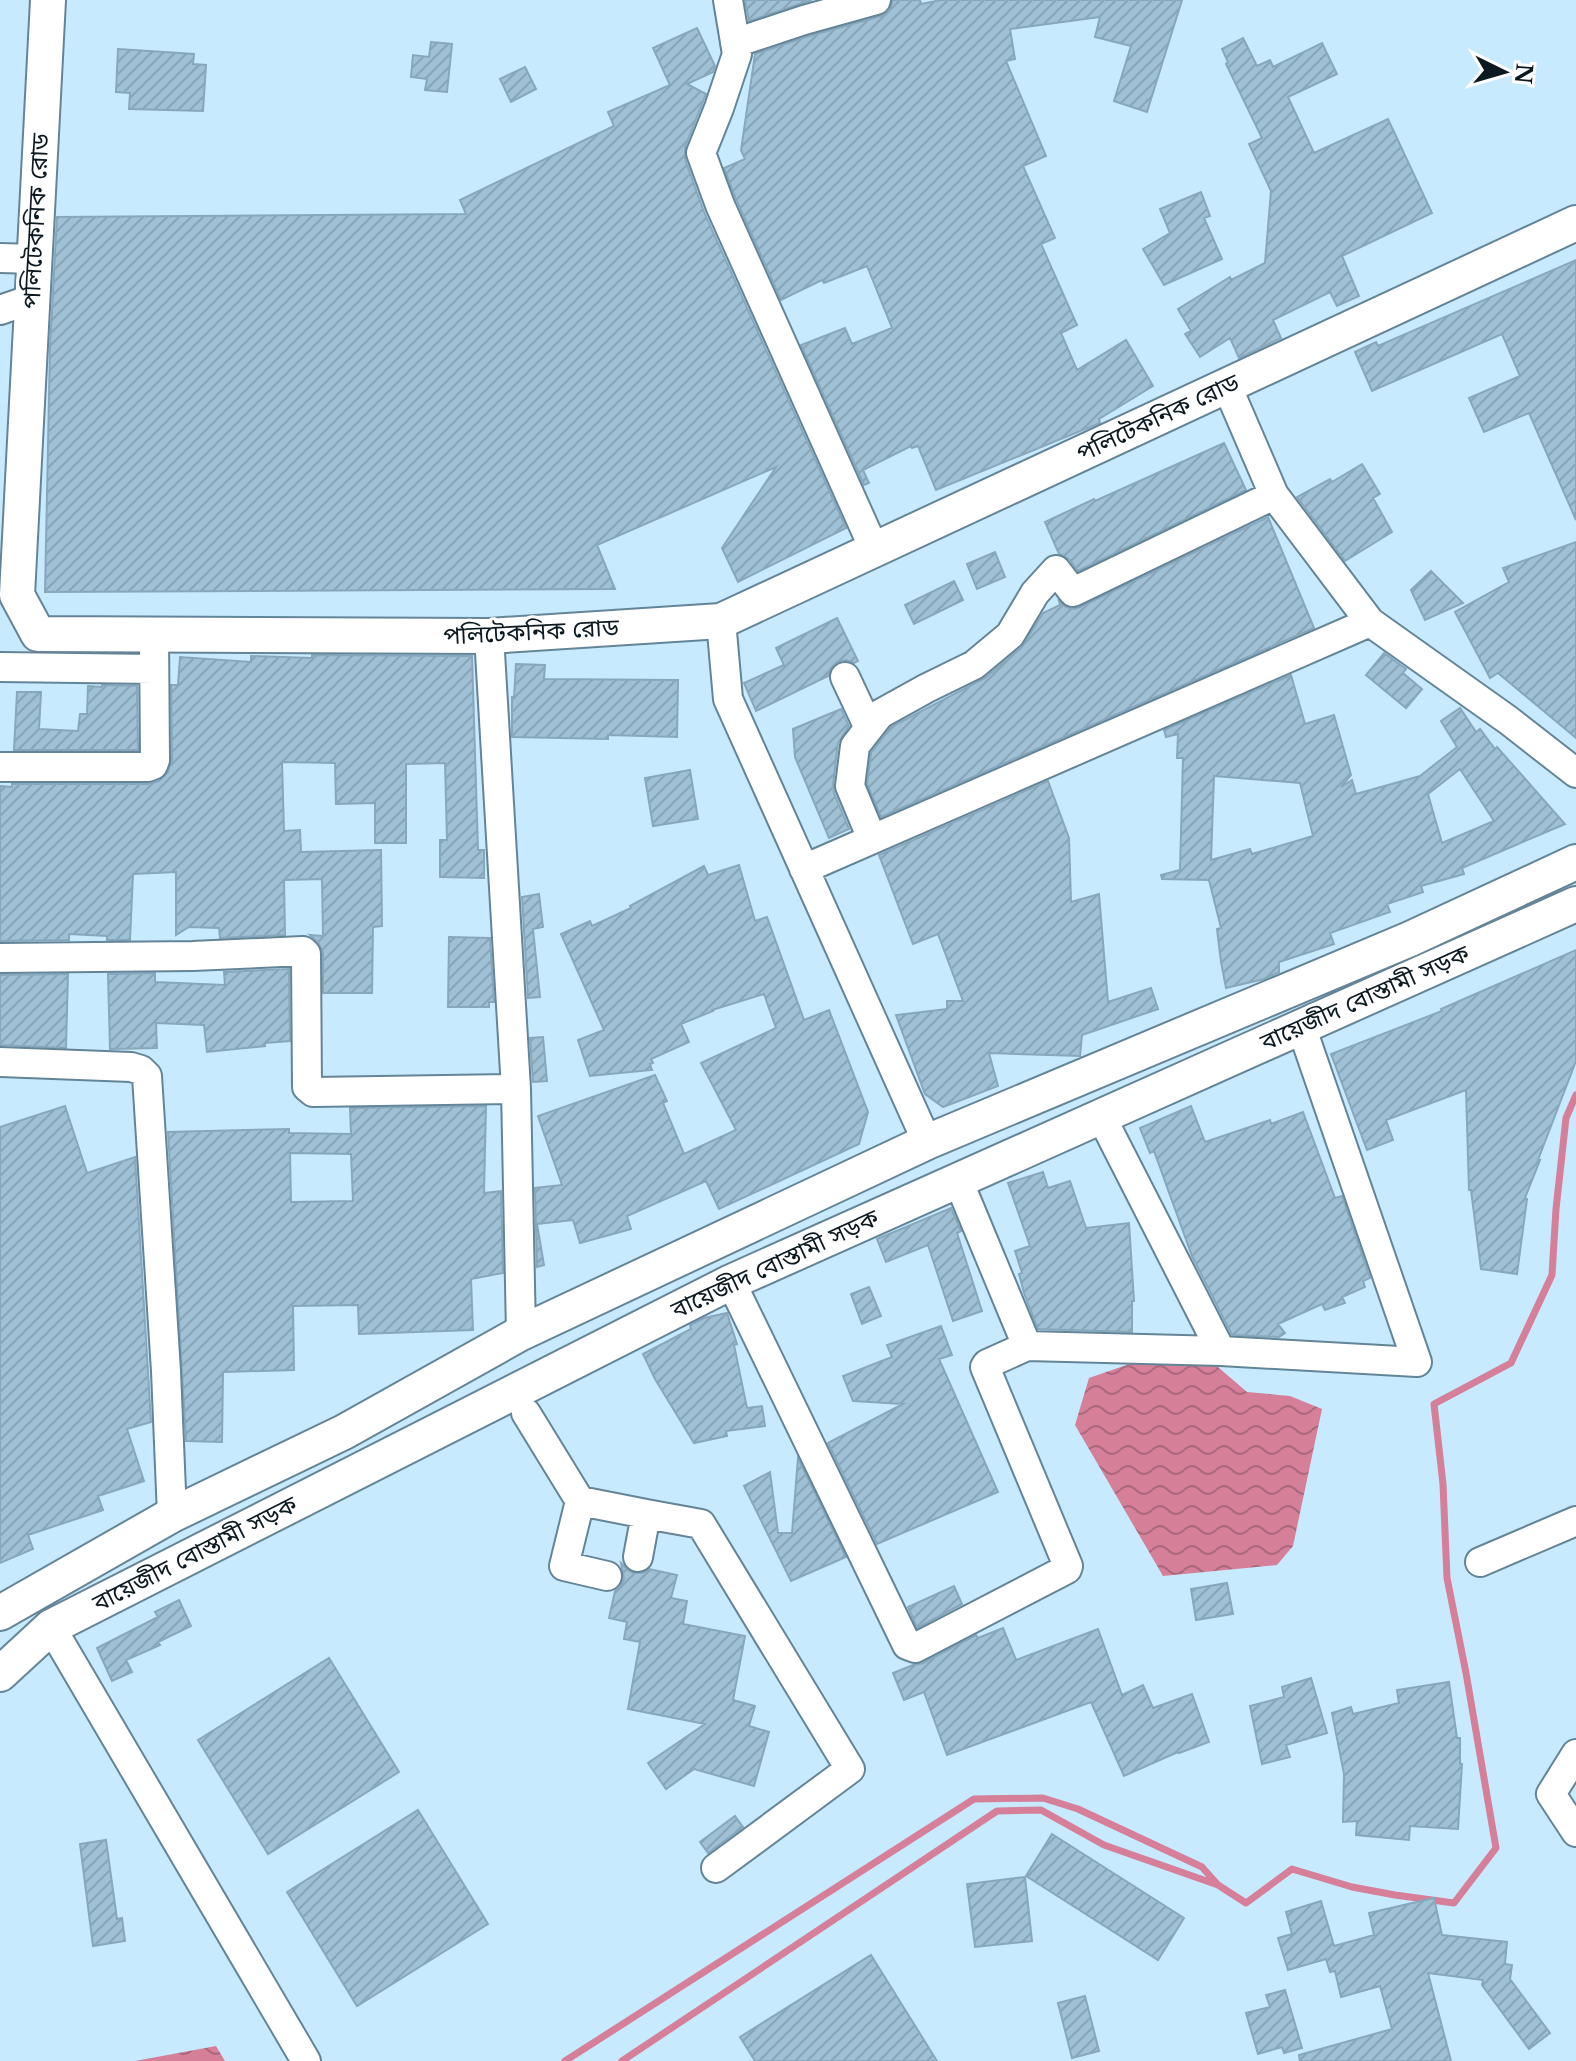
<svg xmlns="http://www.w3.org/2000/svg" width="1576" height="2061" viewBox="0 0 1576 2061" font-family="'Libre Baskerville','Noto Sans Bengali',serif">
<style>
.water{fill:url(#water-waves)}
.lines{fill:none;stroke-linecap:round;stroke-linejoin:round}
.stream{stroke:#d57f99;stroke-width:7}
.building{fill:url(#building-hatch);stroke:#87a8bc;stroke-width:2;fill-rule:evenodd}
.minor-casing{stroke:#648497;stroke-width:32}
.major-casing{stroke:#648497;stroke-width:38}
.minor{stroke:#fff;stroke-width:28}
.major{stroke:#fff;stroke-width:34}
.labels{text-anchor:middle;stroke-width:6;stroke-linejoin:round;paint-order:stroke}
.street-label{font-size:24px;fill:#0c1920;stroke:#fff}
</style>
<defs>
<pattern id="water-waves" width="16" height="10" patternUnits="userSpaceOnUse" patternTransform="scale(2)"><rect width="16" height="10" fill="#d57f99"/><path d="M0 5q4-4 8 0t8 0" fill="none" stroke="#ab677c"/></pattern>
<pattern id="building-hatch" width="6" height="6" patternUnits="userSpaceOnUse" patternTransform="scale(2)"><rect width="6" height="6" fill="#9fc1d5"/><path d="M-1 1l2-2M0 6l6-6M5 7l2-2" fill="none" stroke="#88a5b7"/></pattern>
</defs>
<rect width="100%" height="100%" fill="#c8eaff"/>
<path class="water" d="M1161 1353 1204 1355 1247 1392 1290 1396 1322 1409 1293 1546 1277 1565 1163 1576 1075 1425 1089 1378Z
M216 2046 225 2061H135Z"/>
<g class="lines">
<path class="stream" d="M1218 1885 1246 1903 1292 1869 1352 1887 1395 1895 1454 1903 1496 1848 1466 1673 1447 1578 1443 1484 1434 1404 1511 1363 1552 1275 1556 1209 1566 1118 1576 1095
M565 2061 974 1799 1043 1798 1078 1809 1202 1867 1218 1885 1104 1845 1041 1810 997 1811 622 2061"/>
</g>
<path class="building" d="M745 0H812L749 21Z
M893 0H920L921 4 941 0H1182L1147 112 1114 101 1131 46 1095 37 1100 17 1010 29 1015 59 1006 61 1046 156 1023 166 1055 238 1041 244 1077 325 1061 333 1077 370 1126 340 1153 386 1099 419 1100 423 936 490 918 446 912 448 911 446 863 470 869 483 864 485 801 345 845 328 852 344 892 328 867 266 824 283 822 280 781 300 736 199 724 168 745 159 741 150 755 54 809 36 881 16 889 11Z
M697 28 715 66 713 72 687 84 706 94 685 147V159L704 212 846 528 738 582 722 548 776 467 597 545 615 589 45 592 50 347 57 217 466 214 460 200 614 126 608 112 670 85 653 48Z
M1243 38 1257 66 1270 60 1273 67 1322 43 1337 74 1288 97 1314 153 1388 119 1432 213 1342 256 1359 296 1337 306 1330 292 1273 320 1281 338 1239 358 1230 338 1200 357 1185 334 1191 331 1178 309 1230 277 1231 280 1265 263 1271 191 1249 144 1262 138 1226 64 1228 62 1222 49Z
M431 42 452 44 447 92 425 90 427 79 411 77 413 55 429 57Z
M118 49 194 54 193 64 206 65 203 111 129 109 130 93 116 92Z
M525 67 536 89 511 102 500 79Z
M1201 192 1210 216 1204 218 1222 259 1164 285 1143 249 1170 233 1160 209Z
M1576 260V520L1529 413 1484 432 1469 398 1520 376 1502 334 1372 391 1355 352 1376 342 1378 346Z
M1224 443 1246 490 1078 571 1069 559 1059 554 1045 522 1094 499 1095 501Z
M1362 464 1380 494 1373 498 1392 532 1345 561 1297 497 1330 479 1332 482Z
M1268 517 1314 628 881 817 867 784 871 753 891 727 985 678 1021 648 1043 613 1060 605 1059 601 1066 607 1074 609 1080 607Z
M1576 542V738L1498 673 1490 678 1455 612 1509 582 1503 568Z
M995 552 1005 577 977 589 967 564Z
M1431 571 1463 603 1425 620 1411 590Z
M954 581 963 600 914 624 905 605Z
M837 618 858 661 854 663 846 660 837 662 831 668 828 676 756 711 744 683 784 665 776 648Z
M1384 653 1406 669 1403 673 1422 689 1406 708 1366 675Z
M312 655 472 656 478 850H484V878L440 877V840H447L445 763 406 764V843H375V803L336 804 335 763 282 762 284 831 300 830 301 852 381 850 382 926 373 927 372 993H323V953L318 942 310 935 323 936 322 879 284 880 285 935 220 938 219 928 189 927 176 935V872L133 874 130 940H107V936L69 934V940L0 941V786L12 787V784H148L159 781 168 772 172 760 171 685H178L180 657 251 662V656L312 658Z
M516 664 545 665 544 679 678 680 677 737 608 735V739L512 737V697H514Z
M1291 675 1305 724 1334 715 1351 775 1341 787 1352 780 1356 794 1420 776 1457 747 1441 721 1460 708 1476 732 1480 729 1495 749 1497 747 1565 824 1462 868 1464 874 1421 886 1423 892 1387 904 1390 912 1330 933 1334 944 1279 962V972L1264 979 1226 988 1221 962 1217 929 1221 928 1209 880 1162 879 1161 875 1180 870 1183 758H1177L1178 734 1166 737 1164 730ZM1460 769 1494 821 1442 843 1428 794ZM1214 776 1300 783 1313 836 1252 854 1250 849 1211 860Z
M102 685 137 686 138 750H14L17 692H41L39 729 78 731 80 714H87L88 686 102 687Z
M841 709 849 726 838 743 833 785 834 793 849 829 829 838 795 757 793 729Z
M690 770 698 819 653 826 645 778Z
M1048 781 1069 838 1071 902 1099 894 1108 1002 1151 988 1158 1009 1082 1035 1080 1056 989 1053 998 1086 943 1107 925 1094 896 1015 947 1009V1001H963L938 934 913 944 879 855Z
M739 865 755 921 767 917 804 1020 829 1010 868 1112 859 1144 719 1209 706 1181 627 1216 631 1229 580 1243 573 1220 537 1224 544 1265 537 1267 535 1188 562 1185 538 1116 655 1075 667 1101 663 1103 684 1154 736 1130 701 1063 776 1028 764 994 712 1010 713 1011 681 1024 689 1042 651 1059 653 1063 650 1064 652 1070 590 1076 578 1040 604 1030 561 934 590 921 592 926 631 908 630 906 704 866 708 875Z
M539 894 543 927 533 929 540 997 528 998 522 897Z
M449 937 490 938 494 1002H489V1007H448Z
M1576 950V1061L1538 1160H1540L1525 1198 1527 1199 1517 1274 1481 1269 1471 1190H1469L1466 1090 1386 1120 1393 1140 1367 1150 1331 1054 1442 1011 1441 1009Z
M289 969 290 1041 265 1043V1046L207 1052 204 1025 156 1023 157 1048 110 1049 108 974 155 973V982L225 985 224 972Z
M68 974 66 1048 0 1045V975Z
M543 1037 547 1081 533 1082 530 1038Z
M65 1106 87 1173 135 1157 151 1422 127 1429 144 1481 98 1496 103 1510 28 1535 33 1549 0 1563V1127Z
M486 1106 484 1193 501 1191 503 1273 471 1279 473 1330 359 1334 358 1305 293 1306 294 1370 223 1372 222 1442 186 1441 168 1132 289 1129V1133L351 1134 350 1108ZM290 1153 351 1154 353 1201 291 1202Z
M1191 1106 1205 1142 1270 1120 1271 1124 1303 1112 1335 1198 1342 1196 1370 1278 1363 1281 1365 1287 1342 1297 1345 1303 1325 1310 1322 1304 1278 1324 1285 1333 1279 1337 1232 1335 1192 1256 1154 1151 1150 1153 1140 1128Z
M1043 1172 1048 1188 1070 1181 1086 1228 1129 1223 1134 1301H1132V1332L1038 1329 1024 1293 1019 1274 1022 1273 1015 1251 1030 1246 1008 1183Z
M951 1208 961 1231 957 1233 982 1311 953 1321 928 1245 886 1262 877 1239Z
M869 1287 881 1316 862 1324 851 1294Z
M727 1313 737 1344 734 1345 747 1408 762 1406 765 1426 726 1431 727 1436 694 1443 655 1379 643 1354 691 1329 690 1325 704 1318Z
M941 1326 952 1355 939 1359 998 1492 877 1544 828 1443 903 1404 853 1401 843 1376 892 1357 887 1345Z
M798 1458 846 1557 791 1581 744 1486 770 1472 778 1533H792Z
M621 1563 628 1570 634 1573H643L649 1569 677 1575 671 1598 687 1601 683 1624 745 1636 733 1700 755 1706 749 1726 769 1732 754 1786 694 1769 666 1789 648 1763 705 1724 628 1709 640 1642 624 1639 627 1622 609 1618 615 1591 620 1587 624 1579Z
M1227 1583 1233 1614 1196 1620 1191 1589Z
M954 1586 962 1604 917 1628 908 1607Z
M179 1600 191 1626 158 1642 160 1645 126 1660 132 1672 112 1681 97 1648 158 1617 155 1612Z
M1003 1628 1016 1660 1098 1629 1122 1695 1143 1685 1153 1708 1192 1694 1209 1742 1179 1753 1178 1752 1124 1776 1091 1702 947 1755 924 1692 904 1700 893 1673 913 1665 923 1663 976 1635 978 1638Z
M329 1658 399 1772 268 1854 198 1740Z
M1311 1678 1327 1733 1286 1745 1290 1757 1262 1764 1250 1706 1284 1697 1282 1687Z
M1449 1682 1457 1738H1460V1764H1462L1458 1829 1410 1826 1409 1840 1356 1835 1357 1821 1343 1822 1344 1774 1332 1713 1351 1707 1353 1714 1399 1703 1397 1690Z
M418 1810 488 1924 357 2006 287 1892Z
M735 1816 743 1827 708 1853 700 1842Z
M1052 1834 1184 1918 1158 1960 1026 1876Z
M106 1840 117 1919 122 1918 125 1941 93 1946 80 1844Z
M1025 1877 1032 1941 975 1947 967 1884Z
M1434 1898 1442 1935 1507 1942 1505 1964 1512 1965 1510 1979 1550 2033 1529 2049 1482 1985 1483 1980 1428 1973 1451 2061H1300L1299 2055 1392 2029 1380 1986 1341 1997 1335 1971 1330 1972 1326 1959 1288 1970 1278 1938 1292 1934 1286 1912 1321 1901 1334 1946 1374 1935 1369 1913Z
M871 1955 937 2061H755L740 2037Z
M1285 1990 1302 2048 1284 2053 1282 2047 1258 2054 1246 2013 1270 2007 1266 1995Z
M1085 1996 1099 2051 1072 2058 1058 2003Z"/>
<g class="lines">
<defs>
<path id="minor" d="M728 0 737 54 719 108 701 153 720 205 874 549
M735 43 804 20 876 0
M0 258 35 259
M0 310 32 299
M1227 386 1274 495 1370 622 1508 720 1576 773
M721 621 728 699 927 1142
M489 636 516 1089
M0 667 154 669
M845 677 869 728
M0 767H148L153 765 155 760 154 635
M872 839 850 786 855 746 880 714 927 688 974 665 1010 635 1035 593 1056 570 1073 592 1274 495
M804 869 1370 622
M0 958 193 956 303 951 306 954 307 1087 313 1092 516 1089 521 1333
M0 1062 131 1067 141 1070 147 1076 166 1371 172 1515
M1101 1116 1221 1351
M731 1282 907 1645 915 1648 1067 1569 1068 1566 985 1367 987 1364 1027 1346 958 1180
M1027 1346 1221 1351 1417 1362 1301 1026
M526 1413 580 1501 564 1566 607 1576
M580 1501 646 1514 638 1557
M646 1514 701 1524 850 1769 716 1868
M1480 1562 1576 1521
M51 1627 306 2061
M1576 1754 1551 1794 1576 1832"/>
<path id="major" d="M48 0 17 595 38 634 489 636 721 621 1576 223
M0 1613 172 1515 344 1432 521 1333 927 1142 1410 939 1576 862
M0 1674 51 1627 731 1282 1576 904"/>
</defs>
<use href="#minor" class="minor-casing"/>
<use href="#major" class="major-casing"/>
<use href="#minor" class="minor"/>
<use href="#major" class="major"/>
</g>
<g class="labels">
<g class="street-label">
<text transform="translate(36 221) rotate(-87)" y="8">পলিটেকনিক রোড</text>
<text transform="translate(1158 418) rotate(-25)" y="8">পলিটেকনিক রোড</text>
<text transform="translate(531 632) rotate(-3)" y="8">পলিটেকনিক রোড</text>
<text transform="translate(1365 998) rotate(-24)" y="8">বায়েজীদ বোস্তামী সড়ক</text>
<text transform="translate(775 1264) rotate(-25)" y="8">বায়েজীদ বোস্তামী সড়ক</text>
<text transform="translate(195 1554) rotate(-27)" y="8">বায়েজীদ বোস্তামী সড়ক</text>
</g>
</g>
<g transform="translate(1504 72) rotate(95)" stroke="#ffffff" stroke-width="6" paint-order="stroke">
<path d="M0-6L14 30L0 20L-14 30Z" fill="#0c1920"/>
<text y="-12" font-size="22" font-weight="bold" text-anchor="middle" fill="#0c1920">N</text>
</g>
</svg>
